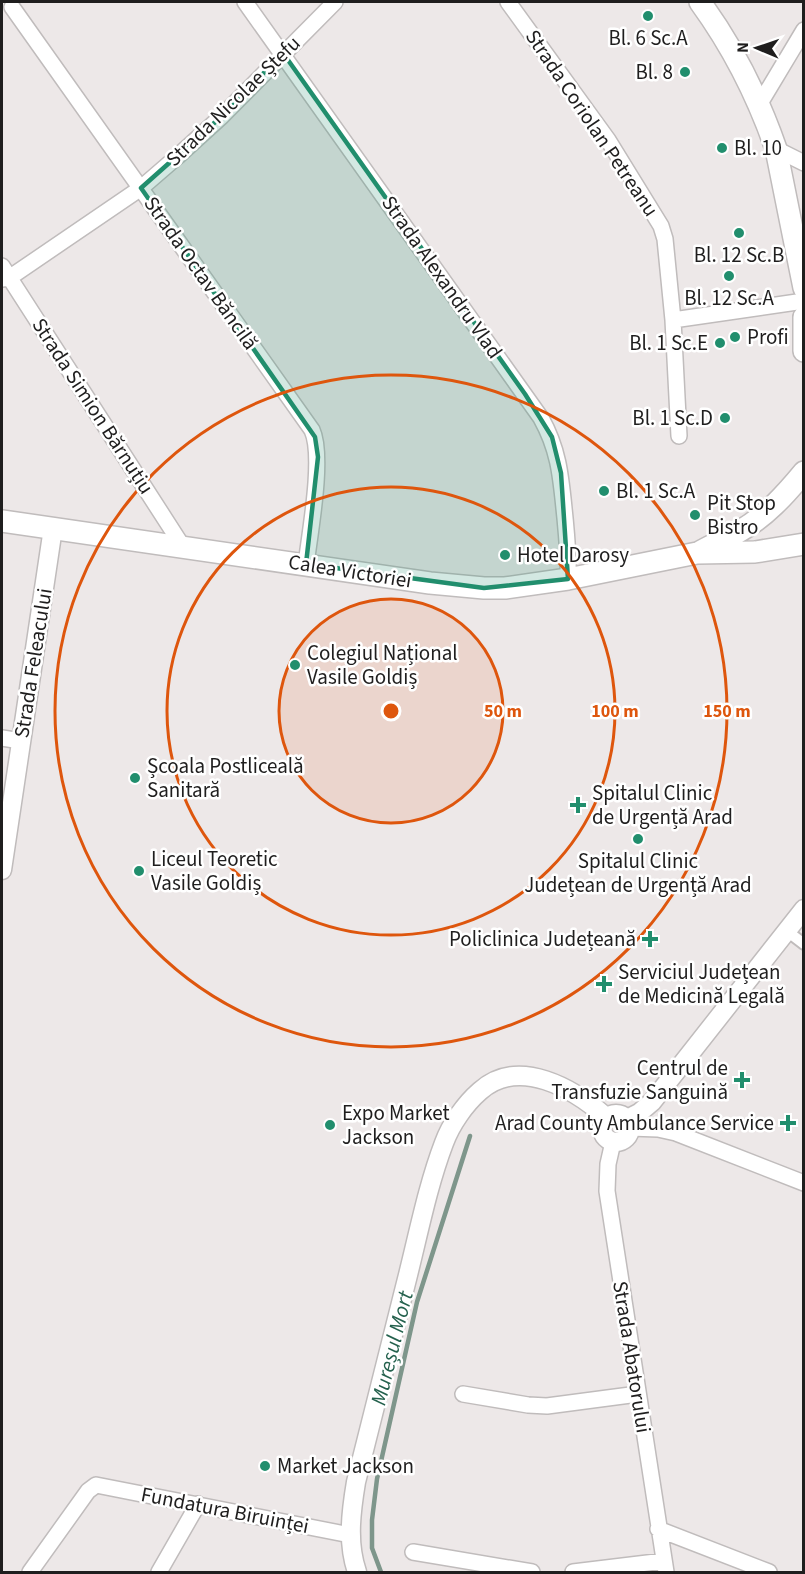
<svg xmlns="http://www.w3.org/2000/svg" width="805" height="1574" viewBox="0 0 805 1574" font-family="'Source Sans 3',sans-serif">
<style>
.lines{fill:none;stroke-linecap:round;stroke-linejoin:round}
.stream{stroke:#7e968b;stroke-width:4.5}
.pedestrian-casing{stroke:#c0bcbc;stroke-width:14}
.minor-casing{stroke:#c0bcbc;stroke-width:18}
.tertiary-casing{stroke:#c0bcbc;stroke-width:21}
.secondary-casing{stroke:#c0bcbc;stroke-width:24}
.pedestrian{stroke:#fff;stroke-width:10}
.minor{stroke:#fff;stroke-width:15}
.tertiary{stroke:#fff;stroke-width:18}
.secondary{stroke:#fff;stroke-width:21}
.marked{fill:#218e6d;fill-opacity:0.2;stroke:#218e6d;stroke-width:4.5;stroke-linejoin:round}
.ring{fill:none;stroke:#de560d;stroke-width:3}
.poi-dot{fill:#218e6d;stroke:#fff;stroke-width:2}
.labels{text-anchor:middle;stroke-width:5;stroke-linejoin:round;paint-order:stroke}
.poi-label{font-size:21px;fill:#1f1e1e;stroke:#fff;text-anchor:start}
.street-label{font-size:21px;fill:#1f1e1e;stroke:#fff}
.water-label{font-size:22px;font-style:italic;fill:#24614d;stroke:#fff}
.centre{fill:#de560d;stroke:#fff;stroke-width:3}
.ring-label{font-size:18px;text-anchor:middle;font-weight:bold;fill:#de560d;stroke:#fff;stroke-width:5;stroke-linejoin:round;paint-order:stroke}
</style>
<rect width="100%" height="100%" fill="#ede8e8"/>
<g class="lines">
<path class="stream" d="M381 1572 372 1548V1520L377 1479 417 1302 470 1136"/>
<defs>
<path id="pedestrian" d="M787 931 804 944"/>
<path id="minor" d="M245 2 541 418C560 452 561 480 565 518 567 539 569 559 568 579
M508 2 608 140 661 226 665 239 673 320 679 436
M12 7 312 430C324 456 310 532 306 564
M759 105 804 30
M776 149 804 163
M2 266 183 547
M2 279 9 278 141 188 178 156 222 116 335 2
M673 320 804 301
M2 738 21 741
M630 1128 658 1129 676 1133 804 1183
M613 1142 608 1164 607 1191 666 1572
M463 1394 528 1405 547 1406 638 1394
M658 1529 769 1572
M413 1552 532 1572
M30 1572 88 1491 96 1485 350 1535
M159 1572 198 1504
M573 1572 664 1561"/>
<path id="tertiary" d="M2 870 53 528
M602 1128a14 14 0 1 1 28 0a14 14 0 1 1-28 0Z
M627 1119 639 1113 652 1102 804 909
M357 1572C347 1543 351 1512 356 1482 373 1413 391 1344 408 1275 419 1231 428 1185 444 1143 451 1124 465 1104 480 1091 519 1056 574 1089 606 1117"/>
<path id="secondary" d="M700 2C732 46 758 97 776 149L804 288
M804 317V351
M2 521 430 583 484 588H505L568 579 697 553 755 552 804 544
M698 553C712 545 726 539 740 531 766 516 785 495 804 472"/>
</defs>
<use href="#pedestrian" class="pedestrian-casing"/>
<use href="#minor" class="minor-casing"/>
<use href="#tertiary" class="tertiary-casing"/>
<use href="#secondary" class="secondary-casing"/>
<use href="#pedestrian" class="pedestrian"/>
<use href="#minor" class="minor"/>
<use href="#tertiary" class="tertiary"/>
<use href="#secondary" class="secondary"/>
</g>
<path class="marked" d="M283 53 525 394 552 437 561 473 568 579 484 588 306 564 318 457 315 437 141 188 222 116Z"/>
<circle cx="391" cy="711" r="112" fill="#de560d" fill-opacity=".12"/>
<g class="ring">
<circle cx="391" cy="711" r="112"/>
<circle cx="391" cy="711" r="224"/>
<circle cx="391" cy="711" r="336"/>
</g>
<g class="poi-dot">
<circle cx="648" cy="16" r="6"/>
<circle cx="685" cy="72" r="6"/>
<circle cx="722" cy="148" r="6"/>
<circle cx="739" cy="233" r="6"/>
<circle cx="729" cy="276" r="6"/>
<circle cx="735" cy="337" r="6"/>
<circle cx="720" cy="343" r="6"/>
<circle cx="725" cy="418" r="6"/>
<circle cx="604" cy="491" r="6"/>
<circle cx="695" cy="515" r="6"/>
<circle cx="505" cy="555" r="6"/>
<circle cx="295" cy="665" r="6"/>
<circle cx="135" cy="778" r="6"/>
<path d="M575 796h6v6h6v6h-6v6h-6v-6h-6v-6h6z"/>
<circle cx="638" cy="839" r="6"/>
<circle cx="139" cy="871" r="6"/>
<path d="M647 930h6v6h6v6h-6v6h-6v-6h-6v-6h6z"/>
<path d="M601 975h6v6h6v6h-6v6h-6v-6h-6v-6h6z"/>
<path d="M739 1071h6v6h6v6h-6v6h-6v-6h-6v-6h6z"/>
<path d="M785 1114h6v6h6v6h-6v6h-6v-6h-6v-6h6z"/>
<circle cx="330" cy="1125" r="6"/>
<circle cx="265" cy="1466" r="6"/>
</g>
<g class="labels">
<g class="poi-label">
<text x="648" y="45" text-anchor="middle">Bl. 6 Sc.A</text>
<text x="673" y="79" text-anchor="end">Bl. 8</text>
<text x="734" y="155">Bl. 10</text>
<text x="739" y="262" text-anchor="middle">Bl. 12 Sc.B</text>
<text x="729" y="305" text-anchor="middle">Bl. 12 Sc.A</text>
<text x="747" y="344">Profi</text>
<text x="708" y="350" text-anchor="end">Bl. 1 Sc.E</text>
<text x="713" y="425" text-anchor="end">Bl. 1 Sc.D</text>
<text x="616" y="498">Bl. 1 Sc.A</text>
<text x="707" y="510">Pit Stop<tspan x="707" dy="24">Bistro</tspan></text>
<text x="517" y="562">Hotel Darosy</text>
<text x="307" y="660">Colegiul Național<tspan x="307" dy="24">Vasile Goldiș</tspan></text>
<text x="147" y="773">Școala Postliceală<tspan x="147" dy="24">Sanitară</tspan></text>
<text x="592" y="800">Spitalul Clinic<tspan x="592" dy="24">de Urgență Arad</tspan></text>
<text x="151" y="866">Liceul Teoretic<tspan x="151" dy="24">Vasile Goldiș</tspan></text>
<text x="638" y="868" text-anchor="middle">Spitalul Clinic<tspan x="638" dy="24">Județean de Urgență Arad</tspan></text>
<text x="636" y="946" text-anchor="end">Policlinica Județeană</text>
<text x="618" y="979">Serviciul Județean<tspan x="618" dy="24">de Medicină Legală</tspan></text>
<text x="728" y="1075" text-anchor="end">Centrul de<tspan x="728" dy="24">Transfuzie Sanguină</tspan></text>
<text x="342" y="1120">Expo Market<tspan x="342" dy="24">Jackson</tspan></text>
<text x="774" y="1130" text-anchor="end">Arad County Ambulance Service</text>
<text x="277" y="1473">Market Jackson</text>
</g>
<g class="street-label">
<text transform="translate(233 101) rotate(-44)" y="7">Strada Nicolae Ștefu</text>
<text transform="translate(592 123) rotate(56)" y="7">Strada Coriolan Petreanu</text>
<text transform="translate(201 273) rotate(55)" y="7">Strada Octav Băncilă</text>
<text transform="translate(442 277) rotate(55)" y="7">Strada Alexandru Vlad</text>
<text transform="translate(93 406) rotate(57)" y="7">Strada Simion Bărnuțiu</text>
<text transform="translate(350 571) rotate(9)" y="7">Calea Victoriei</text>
<text transform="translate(33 663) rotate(-81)" y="7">Strada Feleacului</text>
<text transform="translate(632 1357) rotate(81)" y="7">Strada Abatorului</text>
<text transform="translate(225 1510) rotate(11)" y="7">Fundatura Biruinței</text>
</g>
<g class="water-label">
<text transform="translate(391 1348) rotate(-76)" y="8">Mureșul Mort</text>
</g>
</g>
<circle cx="391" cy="711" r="9" class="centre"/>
<g class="ring-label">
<text x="503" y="717">50 m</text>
<text x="615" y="717">100 m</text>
<text x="727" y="717">150 m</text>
</g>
<rect width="805" height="1574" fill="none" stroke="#1f1e1e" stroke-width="6"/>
<g transform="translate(757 48) rotate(272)" stroke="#ffffff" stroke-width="4.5" paint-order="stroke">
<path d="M0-4.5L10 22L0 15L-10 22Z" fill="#1f1e1e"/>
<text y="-9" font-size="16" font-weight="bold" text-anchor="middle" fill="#1f1e1e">N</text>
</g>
</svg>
